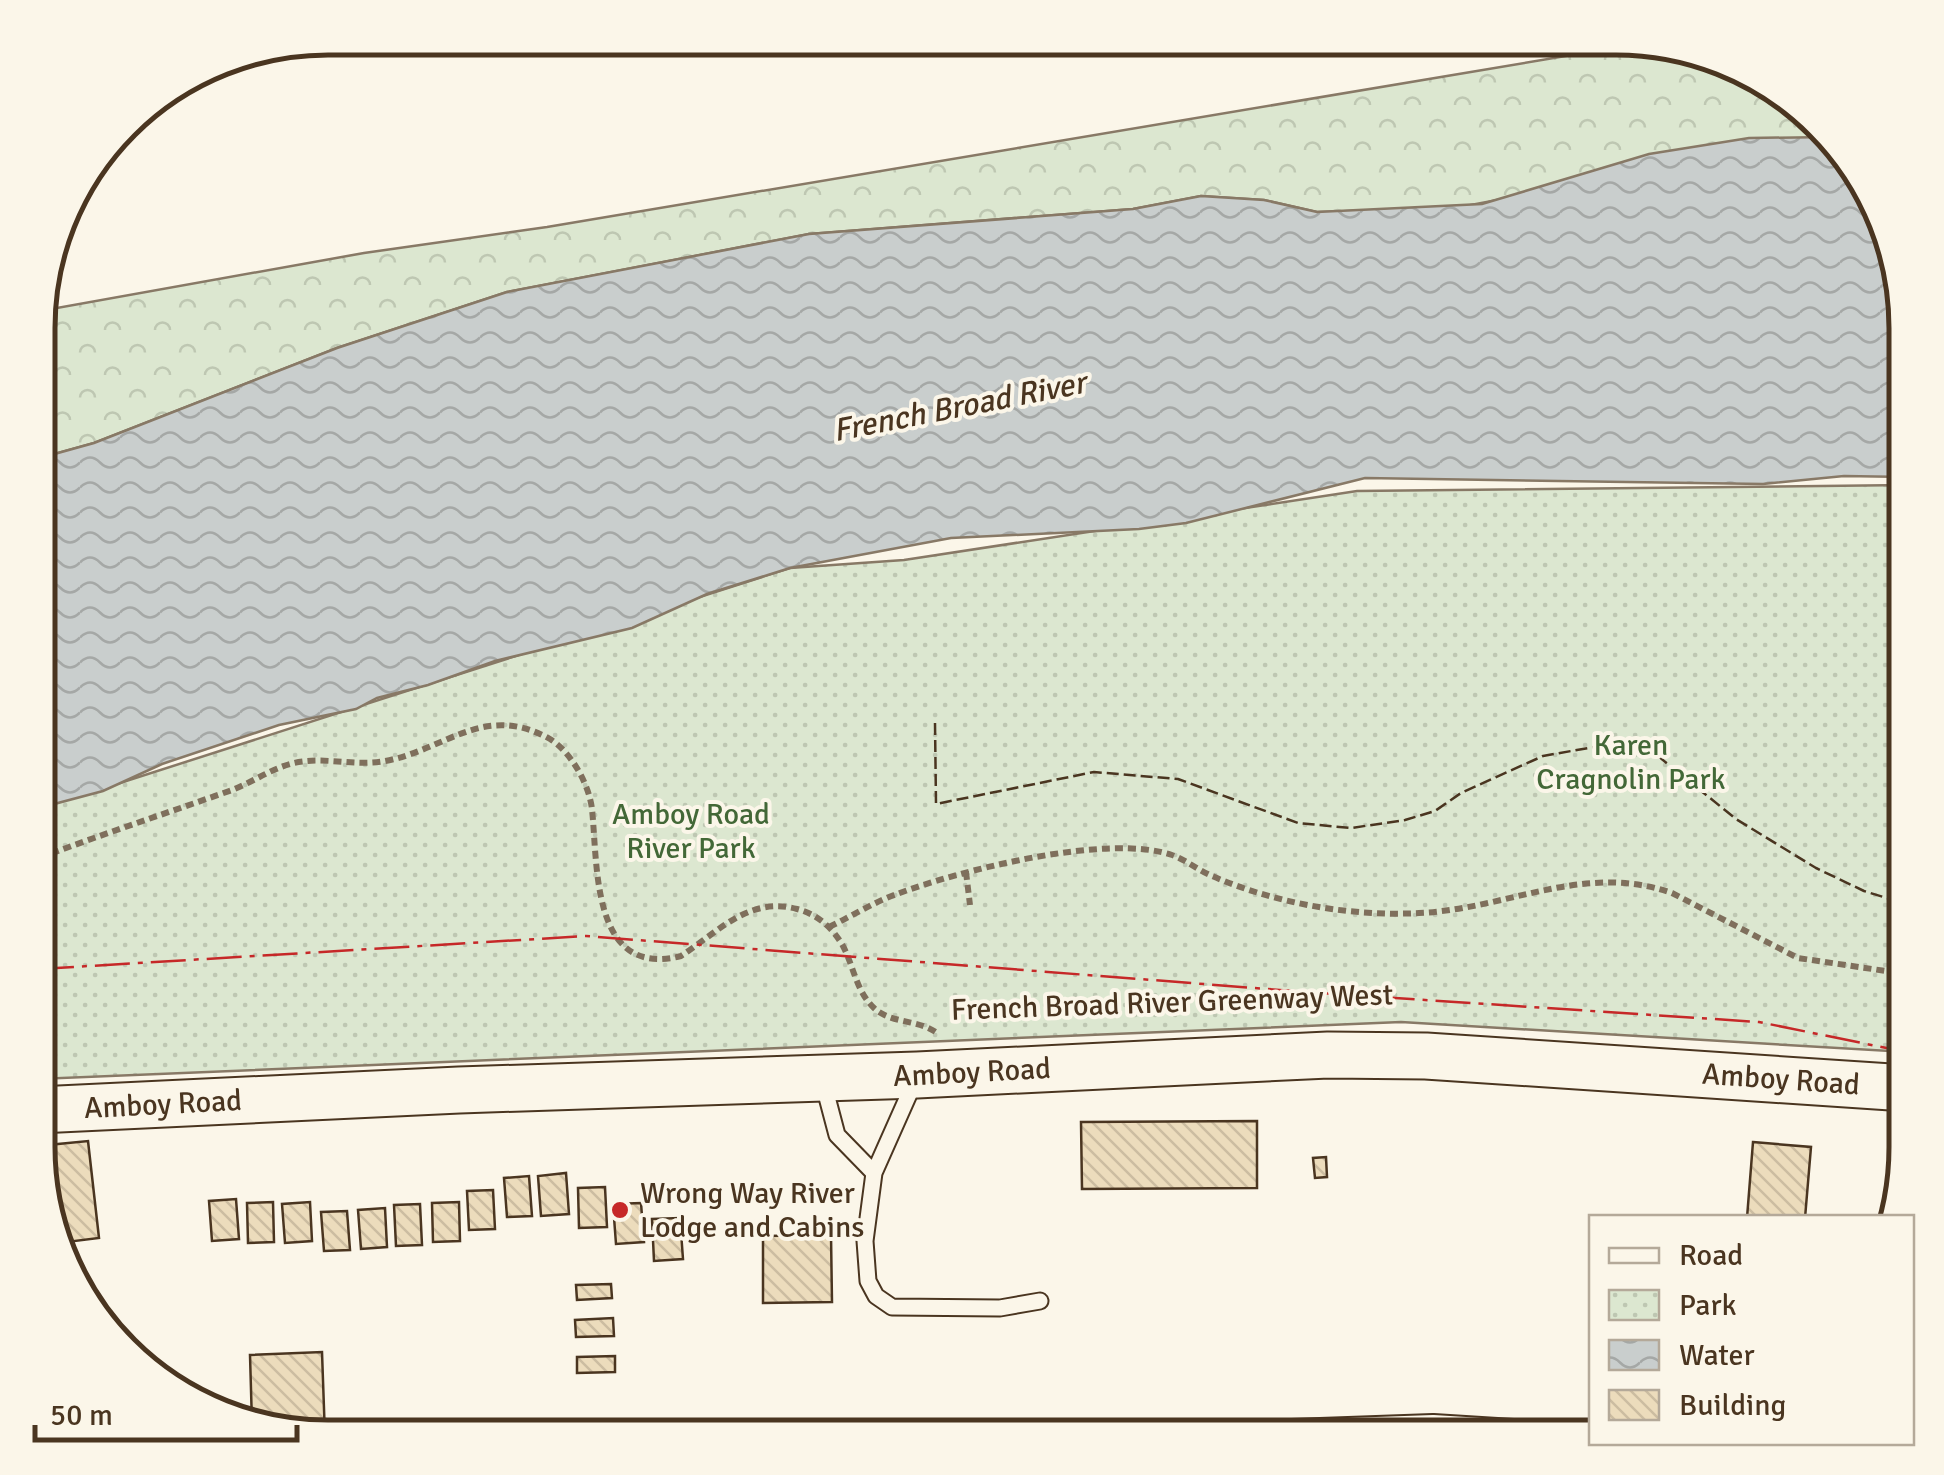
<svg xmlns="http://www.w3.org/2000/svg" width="1944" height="1475" viewBox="0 0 1944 1475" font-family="Signika,sans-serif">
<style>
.forest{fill:url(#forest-crowns);stroke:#887966;stroke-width:2.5}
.park{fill:url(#park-dots);stroke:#887966;stroke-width:2.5}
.water{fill:url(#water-waves);stroke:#887966;stroke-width:2.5}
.building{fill:url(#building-back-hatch);stroke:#4a3520;stroke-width:2.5}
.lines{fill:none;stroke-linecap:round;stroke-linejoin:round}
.service-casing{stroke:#4a3520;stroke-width:19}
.minor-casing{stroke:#4a3520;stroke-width:36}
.secondary-casing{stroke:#4a3520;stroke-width:49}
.path{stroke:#7f6f5c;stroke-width:6;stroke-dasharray:8 5;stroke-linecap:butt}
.service{stroke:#fbf6e9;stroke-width:15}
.minor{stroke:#fbf6e9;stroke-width:32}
.secondary{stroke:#fbf6e9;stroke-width:45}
.fence{stroke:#4a3520;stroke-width:2.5;stroke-dasharray:12 5;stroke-linecap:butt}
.power{stroke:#c62828;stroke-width:2.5;stroke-dasharray:35 8 5 8;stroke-linecap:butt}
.poi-dot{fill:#c62828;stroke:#fbf6e9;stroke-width:4}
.labels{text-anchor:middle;stroke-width:8;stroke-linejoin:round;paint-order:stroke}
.park-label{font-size:30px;fill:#436837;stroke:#fbf6e9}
.street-label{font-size:30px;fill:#4a3520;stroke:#fbf6e9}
.poi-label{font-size:30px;fill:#4a3520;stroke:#fbf6e9;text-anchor:start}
.water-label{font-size:32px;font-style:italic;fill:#4a3520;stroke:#fbf6e9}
.rim{fill:none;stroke:#4a3520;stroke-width:5}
</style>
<defs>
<pattern id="forest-crowns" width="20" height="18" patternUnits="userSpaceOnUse" patternTransform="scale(2.5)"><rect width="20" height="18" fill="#dce7d0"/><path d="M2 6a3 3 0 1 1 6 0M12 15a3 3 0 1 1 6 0" fill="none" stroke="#bec7b2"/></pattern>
<pattern id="park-dots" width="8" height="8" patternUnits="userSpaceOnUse" patternTransform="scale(2.5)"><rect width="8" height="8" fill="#dce7d0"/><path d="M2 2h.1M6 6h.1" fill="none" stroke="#bec7b2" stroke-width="1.8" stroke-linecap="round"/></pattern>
<pattern id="water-waves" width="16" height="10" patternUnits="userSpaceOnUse" patternTransform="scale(2.5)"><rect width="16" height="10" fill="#c9cecd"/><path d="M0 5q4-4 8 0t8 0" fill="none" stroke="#a5a8a6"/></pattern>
<pattern id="building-back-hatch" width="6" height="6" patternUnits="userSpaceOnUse" patternTransform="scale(2.5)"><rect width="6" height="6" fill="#ecdcbc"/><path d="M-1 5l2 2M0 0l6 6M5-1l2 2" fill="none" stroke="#ccbda1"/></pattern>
</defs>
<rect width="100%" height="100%" fill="#fbf6e9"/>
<path class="forest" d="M1649 42 1727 59 1807 109 1829 137 1455 208 1317 212 1264 200 1201 196 1133 209 809 234 507 292 337 348 94 443 40 458V311L364 253 547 227Z"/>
<path class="park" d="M1906 485V1052L1401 1022 38 1079 39 801 120 783 790 568 904 560 1357 491Z"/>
<path class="water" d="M1829 137 1877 200 1906 327V477L1844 476 1763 484 1365 478 1186 523 1139 529 951 538 790 568 707 594 632 628 495 661 428 685 377 698 356 709 279 725 162 764 103 791 39 808 40 458 94 443 337 348 507 292 809 234 1133 209 1201 196 1264 200 1317 212 1482 204 1649 154 1749 138Z"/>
<path class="building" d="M1257 1121V1188L1082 1189 1081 1122Z
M88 1141 99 1238 59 1243 38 1167V1146Z
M1753 1142 1811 1147 1805 1218H1747Z
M1326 1157 1327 1177 1315 1178 1313 1158Z
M566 1173 569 1214 541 1216 538 1176Z
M529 1176 532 1216 507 1217 504 1178Z
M605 1187 607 1227 579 1228 578 1188Z
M493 1190 495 1229 469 1230 467 1191Z
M236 1199 239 1239 212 1241 209 1201Z
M273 1202 274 1242 248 1243 247 1203Z
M310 1202 312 1241 285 1243 282 1204Z
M459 1202 460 1241 433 1242 432 1203Z
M641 1203 644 1242 616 1244 613 1204Z
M420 1204 422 1245 396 1246 394 1205Z
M385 1208 387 1247 361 1249 358 1210Z
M347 1211 350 1250 324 1251 321 1212Z
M680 1218 683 1259 654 1261 652 1219Z
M831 1235 832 1302 763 1303V1236Z
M611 1284 612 1298 577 1300 576 1285Z
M613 1318 614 1336 576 1337 575 1320Z
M322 1352 325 1437 298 1434 297 1426 266 1427 252 1424 250 1355Z
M615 1356V1372L577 1373V1357Z"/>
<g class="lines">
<defs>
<path id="service" d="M823 1082 837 1135 874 1173 914 1083
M874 1173 865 1241 868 1281 876 1296 892 1307 1000 1308 1040 1301"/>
<path id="minor" d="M1264 1437 1433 1431 1528 1437"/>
<path id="secondary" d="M38 1110 459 1090 917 1075 1328 1055 1426 1056 1906 1088"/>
</defs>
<use href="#service" class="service-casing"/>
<use href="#minor" class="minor-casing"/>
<use href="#secondary" class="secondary-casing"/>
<path class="path" d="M39 858C103 834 167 813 232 790 253 782 272 768 294 763 325 756 355 767 385 761 446 750 484 702 550 739 571 752 589 784 592 809 598 866 591 979 681 956 718 932 749 896 797 909 817 914 833 928 843 946 854 967 856 991 874 1008 891 1024 918 1019 937 1033
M966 872 970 905
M829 927C852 916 874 902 897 894 961 870 1108 833 1172 855 1186 860 1198 870 1212 876 1274 903 1352 917 1419 913 1509 909 1583 862 1672 893L1798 958 1906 974"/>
<use href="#service" class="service"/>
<use href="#minor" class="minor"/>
<use href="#secondary" class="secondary"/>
<path class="fence" d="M935 723 936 804 1094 772 1178 779 1298 823 1351 828 1405 820 1435 811 1461 793 1543 756 1594 747 1648 748 1736 819 1816 868 1864 891 1906 904"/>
<path class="power" d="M39 969 586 936 1319 993 1759 1022 1906 1052"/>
</g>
<circle class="poi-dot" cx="620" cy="1210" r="10"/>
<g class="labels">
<g class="park-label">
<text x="1631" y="755">Karen<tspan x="1631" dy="34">Cragnolin Park</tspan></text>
<text x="691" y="824">Amboy Road<tspan x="691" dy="34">River Park</tspan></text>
</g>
<g class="street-label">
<text transform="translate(1172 1002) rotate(-2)" y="10">French Broad River Greenway West</text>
<text transform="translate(972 1072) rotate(-3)" y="10">Amboy Road</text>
<text transform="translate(1781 1079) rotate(4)" y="10">Amboy Road</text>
<text transform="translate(163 1104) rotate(-3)" y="10">Amboy Road</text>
</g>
<g class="poi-label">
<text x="640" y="1203">Wrong Way River<tspan x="640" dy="34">Lodge and Cabins</tspan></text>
</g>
<g class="water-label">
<text transform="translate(959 406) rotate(-11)" y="11">French Broad River</text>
</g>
</g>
<path d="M0 0H1944V1475H0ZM328 55H1616A273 273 0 0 1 1889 328V1147A273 273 0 0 1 1616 1420H328A273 273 0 0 1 55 1147V328A273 273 0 0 1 328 55Z" fill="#fbf6e9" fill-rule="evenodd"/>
<path class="rim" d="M328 55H1616A273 273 0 0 1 1889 328V1147A273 273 0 0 1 1616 1420H328A273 273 0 0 1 55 1147V328A273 273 0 0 1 328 55Z"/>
<rect x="1589" y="1215" width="325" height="230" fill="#fbf6e9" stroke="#b4a999" stroke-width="2.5"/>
<rect x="1609" y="1248" width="50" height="15" fill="#fbf6e9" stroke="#b4a999" stroke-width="2.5"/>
<text x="1679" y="1265" font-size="30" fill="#4a3520">Road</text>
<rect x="1609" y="1290" width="50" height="30" fill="url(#park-dots)" stroke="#b4a999" stroke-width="2.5"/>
<text x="1679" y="1315" font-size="30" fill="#4a3520">Park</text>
<rect x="1609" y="1340" width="50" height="30" fill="url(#water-waves)" stroke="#b4a999" stroke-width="2.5"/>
<text x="1679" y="1365" font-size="30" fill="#4a3520">Water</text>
<rect x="1609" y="1390" width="50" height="30" fill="url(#building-back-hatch)" stroke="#b4a999" stroke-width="2.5"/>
<text x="1679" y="1415" font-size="30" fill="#4a3520">Building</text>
<path d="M35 1425v15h262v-15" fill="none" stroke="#4a3520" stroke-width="5"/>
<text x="50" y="1425" font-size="30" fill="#4a3520" stroke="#fbf6e9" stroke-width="8" paint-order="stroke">50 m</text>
</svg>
